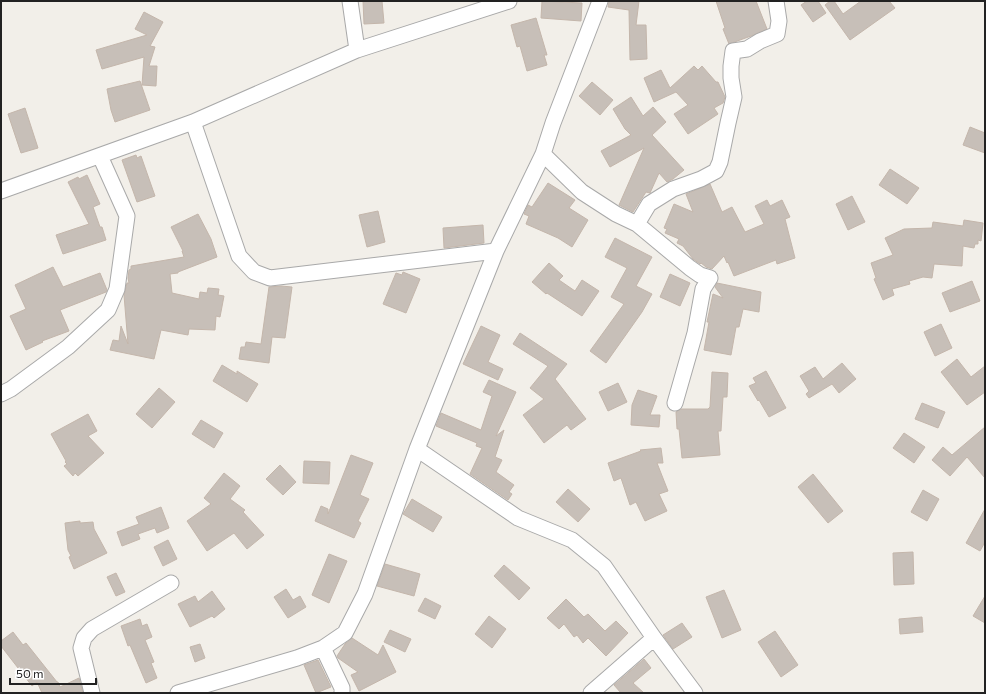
<svg xmlns="http://www.w3.org/2000/svg" width="986" height="694" viewBox="0 0 986 694" font-family="Commissioner,sans-serif">
<style>
.building{fill:#c7bfb8;stroke:#c4b6ab}
.lines{fill:none;stroke-linecap:round;stroke-linejoin:round}
.minor-casing{stroke:#a9a9a9;stroke-width:17}
.minor{stroke:#fff;stroke-width:15}
</style>
<rect width="100%" height="100%" fill="#f2efe9"/>
<path class="building" d="M363 1H382L384 23 364 24Z
M542 1 582 3 581 21 541 18Z
M609 1H639L636 25H646L647 59 630 60 629 10 608 7Z
M716 1H756L767 29 751 36 729 44 723 29 725 28Z
M807 1H818L826 13 813 22 801 5Z
M830 1H834L843 14 861 1H889L895 8 850 40 825 5Z
M144 12 163 22 150 46 155 47 149 66H157L156 86 142 85 144 57 102 69 96 50 147 35 135 29Z
M536 18 547 55H544L547 65 527 71 520 46 517 47 511 25Z
M694 66 698 70 702 66 716 82H718L725 97 723 103 714 108 718 114 688 134 674 114 688 105 676 92 654 102 644 78 661 70 670 88Z
M140 81 150 110 115 122 111 110 107 89Z
M592 82 613 100 600 115 579 96Z
M631 97 643 116 653 107 666 122 652 135 684 170 673 179 667 182 659 173 650 193 646 192 633 212 619 205 644 148 610 167 601 151 631 135 625 129 613 109Z
M25 108 38 148 21 153 8 114Z
M970 127 985 133V153L963 145Z
M136 155 137 158 141 156 155 196 137 202 122 160Z
M890 169 919 188 907 204 879 185Z
M87 175 100 204 93 207 100 227H102L106 240 63 254 56 235 89 224 68 182 78 177 79 179Z
M548 183 575 200 569 208 588 220 572 247 558 238 526 224 529 216 524 214 528 205 532 207Z
M710 184 722 212 732 207 745 232 764 224 755 206 767 200 770 206 782 200 790 217 785 219 795 258 777 264 776 260 734 276 728 262 727 263 724 256 712 269 706 267 701 263 700 264 693 259 683 246 677 243 679 239 665 233 667 229 664 228 674 204 693 212 686 194Z
M852 196 865 222 848 230 836 204Z
M378 211 385 242 367 247 359 215Z
M198 214 211 239 217 257 178 272V273L170 274 172 293 199 299 200 292 207 293 208 288 219 289 218 295 224 296 220 317 216 316 215 330 189 329 188 335 161 330 154 359 110 350 113 340 119 341 121 326 128 344 124 295 127 283H129L128 278 129 270 131 269V266L184 257 182 251H183L171 227Z
M964 220 983 223 981 241 978 240V244H975L974 248 963 246 962 266 934 264 932 278 923 277 909 281 910 284 892 289 894 295 883 300 874 279 876 278 871 263 893 255 885 238 904 229 932 228 933 222 963 226Z
M483 225 484 243 444 248 443 228Z
M615 238 652 257 636 286 652 294 642 312 606 363 590 351 624 304 611 297 627 268 605 257Z
M549 263 563 276 559 280 575 291 582 280 599 291 582 316 547 293 546 294 532 282Z
M53 267 63 287 100 273 107 290 106 292 60 310 69 331 42 341 43 342 26 350 10 316 26 309 15 285Z
M403 272 420 279 406 313 383 304 396 273 402 275Z
M670 274 690 283 680 306 660 297Z
M972 281 980 301 950 312 942 293Z
M717 283 761 292 759 312 743 309 739 327H736L731 355 704 350 709 322H707L713 294 723 298 715 287Z
M281 286 292 287 285 338 272 337 269 363 239 359 241 347H245L246 342 261 344 269 287Z
M941 324 952 348 935 356 924 332Z
M481 326 500 335 488 362 503 369 498 380 463 364Z
M520 333 567 364 555 379 586 419 571 430 567 425 544 443 523 415 544 399 530 388 548 366 513 344Z
M957 359 971 377 985 366V392L967 405 941 372Z
M842 363 856 379 839 393 832 384 809 398 806 394 809 391 800 376 815 367 823 379Z
M222 365 237 374V371L258 384 247 402 213 381Z
M766 371 786 408 769 417 759 400 758 401 749 386 756 383 753 378Z
M712 372 728 373 727 397H723L721 431H718L720 455 682 458 679 429H677L676 412 681 409H708L710 407Z
M489 380 516 392 496 436 504 430 495 457 502 460 496 472 514 485 509 492 512 494 508 500 470 474 482 448 476 446 477 443 436 426 441 413 481 430 492 396 483 392Z
M618 383 627 402 608 411 599 392Z
M159 388 175 402 152 428 136 414Z
M638 390 657 396 650 415H660L659 427 631 425 632 405Z
M922 403 945 412 938 428 915 419Z
M88 414 97 431 88 436 104 453 78 476 75 473 73 476 64 466 67 464 65 462 66 461 51 434Z
M201 420 223 433 214 448 192 434Z
M985 427V478L967 457 950 476 932 460 943 447 952 455Z
M904 433 925 447 914 463 893 448Z
M661 448 663 463H657L668 491 659 494 667 511 645 521 636 502 630 505 621 478 614 481 608 463 641 451 640 450Z
M351 455 373 463 360 495 369 499 358 521 361 523 354 538 315 521 321 506 328 509V514Z
M304 461 330 462 329 484 303 483Z
M280 465 296 482 283 495 266 479Z
M224 473 240 486 230 499 245 510 243 512 264 535 247 549 234 533 207 551 187 521 211 504 204 498Z
M813 474 843 511 828 523 798 487Z
M568 489 590 509 578 522 556 502Z
M923 490 939 499 927 521 911 512Z
M412 499 442 517 433 532 403 514Z
M161 507 169 528 157 533 155 528 138 534 140 539 122 546 117 532 139 524 136 517Z
M985 509V542L980 551 966 543Z
M80 521V523L93 522 94 529 107 553 74 569 69 557 71 556 68 550 65 523Z
M168 540 177 559 163 566 154 547Z
M913 552 914 584 894 585 893 553Z
M329 554 347 561 329 603 312 595Z
M385 564 420 574 414 596 377 586Z
M504 565 530 588 519 600 494 576Z
M116 573 125 592 116 596 107 577Z
M286 589 293 600 300 596 306 607 288 618 274 597Z
M724 590 741 630 722 638 706 597Z
M212 591 225 609 214 618 212 616 190 627 178 604 195 596 198 602Z
M985 596V623L973 616Z
M425 598 441 606 435 619 418 611Z
M566 599 584 617 588 614 605 631 616 621 628 633 606 656 588 638 583 643 577 635 574 637 564 624 559 629 547 618Z
M489 616 506 629 492 648 475 634Z
M922 617 923 632 900 634 899 619Z
M140 619 142 626 147 624 152 637 145 640 154 662 151 663 157 678 146 683 130 645 128 646 121 626Z
M682 623 692 637 673 649 663 635Z
M390 630 411 639 405 652 384 642Z
M775 631 798 665 781 677 758 642Z
M13 632 23 645 26 643 57 682H58L60 687 79 678 83 693H42L37 682 32 686 1 646V641Z
M352 638 378 655 383 645 396 672 359 691 351 675 358 672 338 658 337 656 345 644Z
M200 644 205 658 195 662 190 647Z
M644 659 651 668 633 683 644 693H621L614 685Z
M318 660 331 687 316 693 304 665Z"/>
<g class="lines">
<defs>
<path id="minor" d="M350 1 357 50
M193 122 239 256 254 272 270 278 496 251
M543 154 582 192 616 214 637 224 690 268 700 275 710 278 703 289 695 333 675 403
M1 191 193 122 357 50 509 1
M637 224 649 204 673 189 701 179 716 171 720 162 728 123 734 97 731 78V66L733 51 747 49 760 41 777 34 779 21 776 1
M1 394 11 389 68 347 108 310 117 289 127 216 100 156
M417 449 518 518 572 540 604 566 654 638 695 693
M323 648 342 688V693
M92 693 81 648 84 638 92 629 171 583
M178 693 297 658 323 648 345 633 365 594 417 449 496 251 543 154 553 123 600 1
M591 693 654 638"/>
</defs>
<use href="#minor" class="minor-casing"/>
<use href="#minor" class="minor"/>
</g>
<rect width="986" height="694" fill="none" stroke="#222222" stroke-width="4"/>
<path d="M10 678v6h86v-6" fill="none" stroke="#222222" stroke-width="2"/>
<text x="16" y="678" font-size="12" fill="#222222" stroke="#ffffff" stroke-width="3" paint-order="stroke">50 m</text>
</svg>
